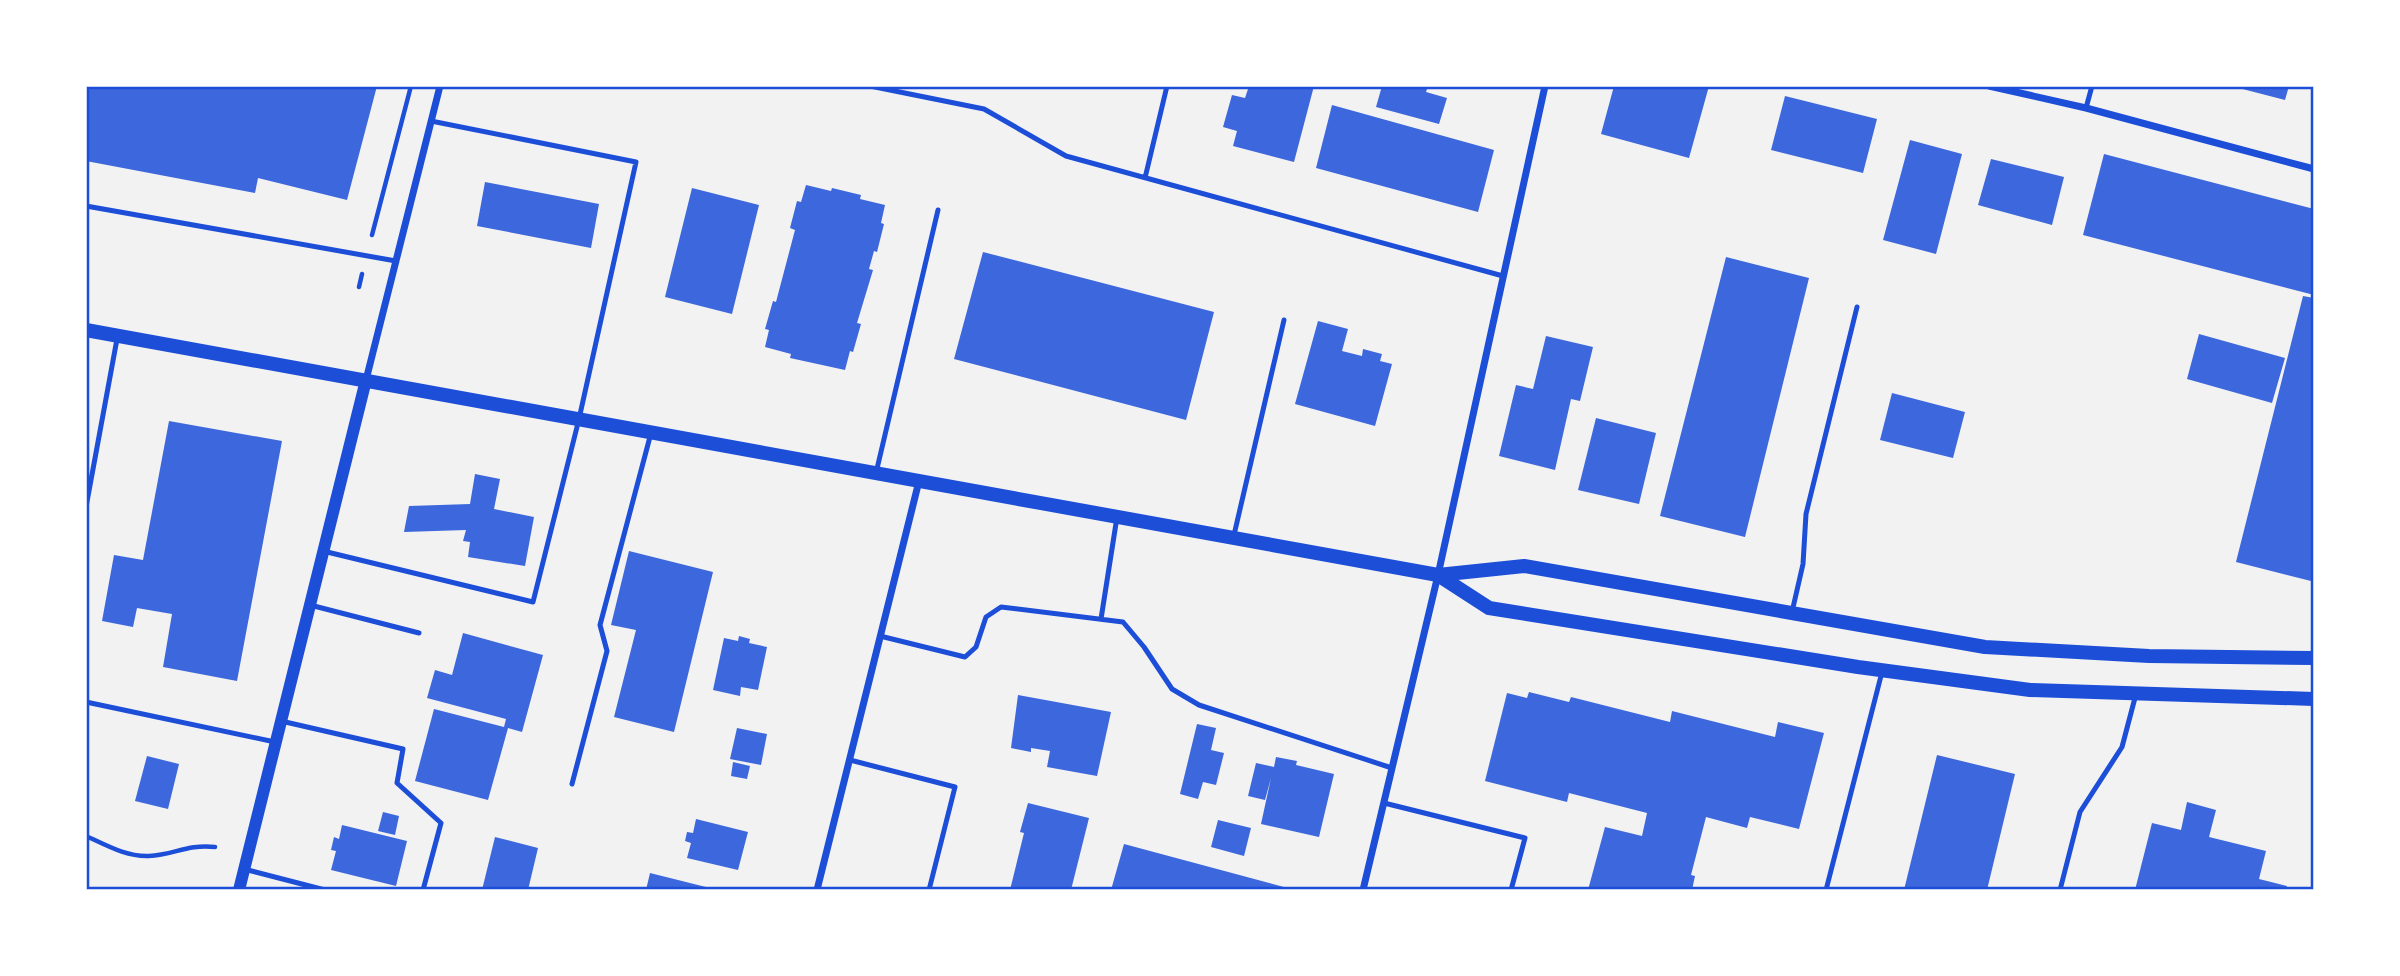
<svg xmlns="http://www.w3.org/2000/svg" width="2400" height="976" viewBox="0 0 2400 976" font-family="'Noto Sans',sans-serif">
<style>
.building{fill:#3d67dc}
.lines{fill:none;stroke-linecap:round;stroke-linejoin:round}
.path{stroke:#1d4ed8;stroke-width:4.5}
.service{stroke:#1d4ed8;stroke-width:5}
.minor{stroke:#1d4ed8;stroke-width:7}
.tertiary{stroke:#1d4ed8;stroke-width:12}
.secondary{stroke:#1d4ed8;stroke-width:14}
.neatline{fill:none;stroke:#1d4ed8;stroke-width:2.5}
</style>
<rect width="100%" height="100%" fill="#f2f2f2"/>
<path class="building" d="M86 86H377L347 200 258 178 255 193 86 161Z
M1249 86H1314L1294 162 1233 146 1237 131 1223 127 1232 95 1245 98Z
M1382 86H1428L1426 92 1447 98 1439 124 1376 107Z
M1614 86H1709L1689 158 1601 134Z
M2231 86H2289L2285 100Z
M1785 96 1877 119 1863 173 1771 150Z
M1332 105 1494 150 1478 212 1316 168Z
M1910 140 1962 154 1936 254 1883 240Z
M2104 154 2314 209V295L2083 235Z
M1991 159 2064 177 2052 225 1978 205Z
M485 182 599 204 591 248 477 226Z
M806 185 831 191 832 188 861 195 860 199 885 205 881 223 884 224 877 252 874 251 869 269 873 270 857 323 861 324 853 352 850 351 845 370 790 358 791 354 765 347 769 330 765 329 773 301 776 302 795 230 790 228 797 201 801 202Z
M692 188 759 205 732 314 665 297Z
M983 252 1214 312 1186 420 954 359Z
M1726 257 1809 278 1745 537 1660 516Z
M2303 296 2314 298V568L2311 581 2236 562Z
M1318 321 1348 329 1342 351 1362 356 1363 349 1382 354 1380 361 1392 364 1375 426 1295 404Z
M2199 334 2285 358 2272 403 2187 379Z
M1546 336 1593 347 1580 401 1571 399 1555 470 1499 456 1516 385 1533 389Z
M1892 393 1965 412 1953 458 1880 440Z
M1596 418 1656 433 1639 504 1578 490Z
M169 421 282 441 237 681 163 667 172 614 137 608 133 627 102 621 114 555 143 560Z
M475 474 500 479 494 509 534 517 525 566 468 557 470 542 463 541 466 530 404 532 409 506 470 504Z
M629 551 713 572 674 732 614 717 636 630 611 625Z
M463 633 543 655 522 732 508 728 488 800 415 781 434 709 504 727 506 719 427 698 435 670 452 675Z
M739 636 750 639 749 643 767 647 758 690 741 687 740 696 713 690 724 638 738 641Z
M1529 692 1569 702 1571 697 1670 722 1672 711 1775 737 1778 722 1824 733 1799 829 1750 817 1747 828 1706 817 1691 875 1695 876 1692 890H1588L1605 827 1642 836 1647 813 1569 793 1567 802 1485 781 1507 693 1527 698Z
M1018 695 1111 712 1097 776 1047 767 1050 751 1031 748V752L1011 748Z
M1197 724 1216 728 1211 750 1224 753 1216 785 1203 782 1198 799 1180 794Z
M737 728 767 734 761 765 730 759Z
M1937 755 2015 774 1987 890H1904Z
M147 756 179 764 168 809 135 801Z
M1276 757 1297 761 1296 765 1334 774 1319 837 1261 824 1271 778 1265 800 1248 796 1256 763 1274 767Z
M733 762 750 766 747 779 731 776Z
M2187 802 2216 810 2209 837 2266 851 2259 879 2287 886 2286 890H2135L2152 823 2181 830Z
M1028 803 1089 818 1071 890H1010L1024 833 1020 832Z
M383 812 399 816 395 835 378 831Z
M696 819 748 832 738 870 687 858 691 843 685 841 687 832 693 833Z
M1218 820 1251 828 1244 856 1211 847Z
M342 825 407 841 396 886 331 870 336 851 331 850 334 837 339 839Z
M495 837 538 848 528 890H482Z
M1124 844 1284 887 1283 890H1111Z
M650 873 706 887 705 890H646Z"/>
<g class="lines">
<path class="path" d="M372 235 411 86
M359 287 362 274
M86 836C106 845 126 857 149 856 174 855 187 844 215 847"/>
<path class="service" d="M870 86 984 109 1066 156 1503 276
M2086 108 2092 86
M1145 178 1167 86
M86 206 396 261
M876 473 938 210
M86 507 117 339
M1234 535 1284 320
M323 551 533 602 579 419 636 162 431 121
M310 605 419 633
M1792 612 1803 564 1806 514 1857 307
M1101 619 1117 517
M880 636 965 657 976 647 986 617 1001 607 1123 622 1144 647 1172 689 1199 705 1392 768
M86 702 275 742
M281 721 403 749 397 783 441 823 423 890
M850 760 955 787 929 890
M572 784 607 651 600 625 651 433
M1384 803 1525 838 1511 890
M244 869 325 890
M1826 890 1882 672
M2060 890 2080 812 2122 747 2136 694"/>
<path class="minor" d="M1989 86 2086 108 2314 169
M366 380 440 86
M817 890 919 481
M1363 890 1438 575 1545 86"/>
<path class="tertiary" d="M239 890 366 380"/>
<path class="secondary" d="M86 330 1438 575 1524 566 1985 647 2149 656 2314 658
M1438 575 1489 608 1858 667 2030 690 2314 699"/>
</g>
<rect width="2400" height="976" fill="none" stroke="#ffffff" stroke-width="175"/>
<rect x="88" y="88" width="2224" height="800" class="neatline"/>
</svg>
